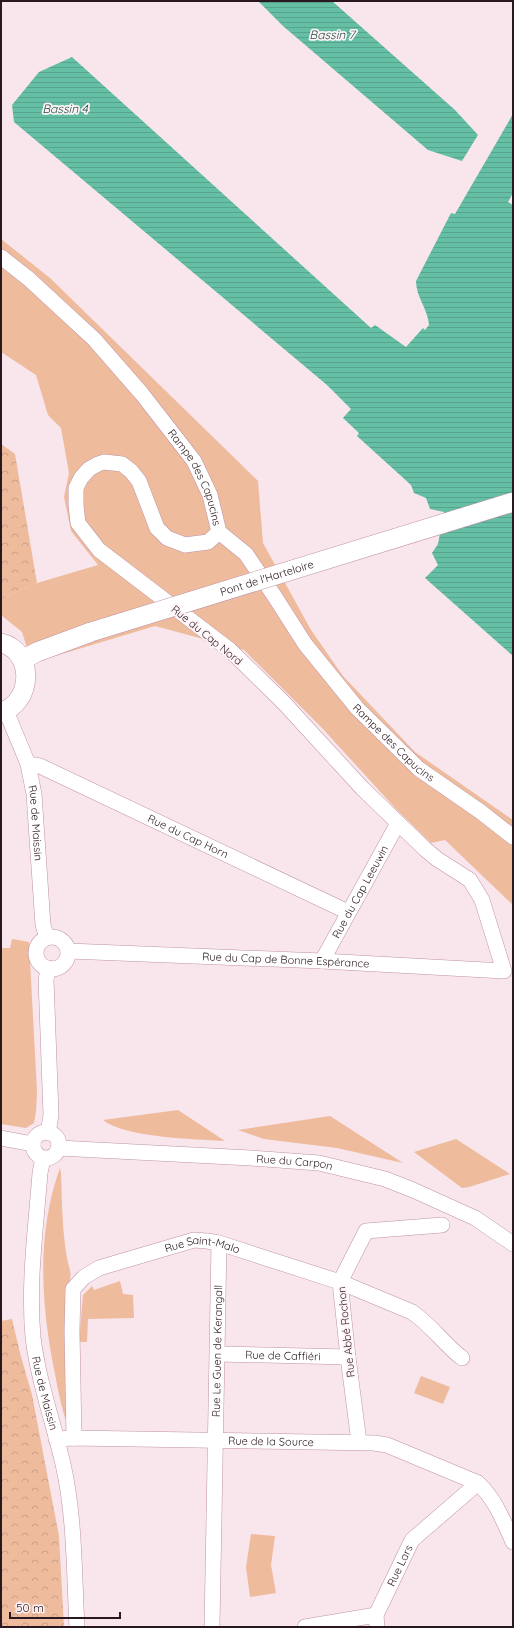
<svg xmlns="http://www.w3.org/2000/svg" width="514" height="1628" viewBox="0 0 514 1628" font-family="Quicksand,sans-serif">
<style>
.green{fill:#eebb9d}
.park{fill:url(#park-crowns)}
.water{fill:url(#water-rules)}
.lines{fill:none;stroke-linecap:round;stroke-linejoin:round}
.minor-casing{stroke:#c093a6;stroke-width:16}
.major-casing{stroke:#c093a6;stroke-width:20}
.minor{stroke:#fff;stroke-width:15}
.major{stroke:#fff;stroke-width:19}
.major-bridge-casing{stroke:#c093a6;stroke-width:20;stroke-linecap:butt}
.major-bridge{stroke:#fff;stroke-width:19}
.labels{text-anchor:middle;stroke-width:3.5;stroke-linejoin:round;paint-order:stroke}
.street-label{font-size:11px;fill:#29181f;stroke:#fff5f9}
.water-label{font-size:12px;font-style:italic;fill:#224b3f;stroke:#fff5f9}
</style>
<defs>
<pattern id="park-crowns" width="20" height="18" patternUnits="userSpaceOnUse"><rect width="20" height="18" fill="#eebb9d"/><path d="M2 6a3 3 0 1 1 6 0M12 15a3 3 0 1 1 6 0" fill="none" stroke="#cca087"/></pattern>
<pattern id="water-rules" width="6" height="5" patternUnits="userSpaceOnUse"><rect width="6" height="5" fill="#64bfa4"/><path d="M0 2.5h6" fill="none" stroke="#57a38d"/></pattern>
</defs>
<rect width="100%" height="100%" fill="#f9e5ec"/>
<path class="green" d="M1 239 50 278 258 481 263 543 311 630 343 676 415 752 513 820V905L445 840 431 843 396 809 323 729 244 650 155 626 32 663 22 632 1 615V599L37 583 98 565 71 531 64 497 69 473 61 428 48 415 36 375 1 352Z
M12 939 29 942 37 1091 36 1112 34 1123 26 1128 1 1124V948H10Z
M178 1110 225 1141C194 1139 126 1138 103 1120Z
M330 1116 403 1163 337 1148 264 1139 238 1130Z
M456 1139 510 1174 469 1187 462 1188 414 1152Z
M60 1168 61 1173C62 1202 62 1229 67 1258 68 1266 72 1271 70 1279L65 1332 68 1406V1427C62 1410 58 1391 55 1374 41 1306 36 1234 60 1168Z
M120 1281 123 1294 133 1295 134 1318 88 1319 87 1342H79L83 1295 92 1286 94 1290Z
M421 1376 450 1387 443 1404 414 1393Z
M251 1534 275 1536 271 1565 276 1593 250 1597 246 1567Z"/>
<path class="park" d="M1 444 15 454 37 583 1 599Z
M12 1319 20 1353 32 1395 59 1536 64 1627H1V1321Z"/>
<path class="water" d="M258 1H332L455 110 478 135 462 161 428 150 283 26Z
M72 57 371 328 375 325 406 347 423 328 425 330 429 325C428 309 416 297 416 281L451 213 455 214 513 114V193L508 202 513 205V656L425 578 438 565 432 553 438 544 444 512 430 509 426 498 414 493 411 485 357 436 359 433 343 418 351 409 327 385 14 122 12 105 39 72Z"/>
<g class="lines">
<defs>
<g id="minor">
<path id="s1" d="M1 257 29 279 69 316 94 339 142 394 194 461 210 495 219 532 246 554 275 597 305 644 357 708 419 769 481 812 513 837"/>
<path id="s2" d="M6 711 28 764 34 794 43 925 47 938"/>
<path id="s3" d="M28 764 40 766 348 912"/>
<circle cx="52" cy="953" r="16"/>
<path id="s4" d="M68 951 322 961 504 971 482 900 470 880 437 859 425 849 362 788 284 703 230 650 99 550 78 523 76 505V488L81 478 89 469 98 464 104 462 122 464 131 471 139 481 157 528 167 538 185 545 208 542 219 532"/>
<path id="s5" d="M322 961 398 823"/>
<circle cx="46" cy="1145" r="13"/>
<path d="M48 1133 51 1115 46 979 49 968"/>
<path d="M1 1138 33 1144"/>
<path id="s6" d="M58 1148 251 1158 319 1163 385 1179 413 1190 475 1218 513 1244"/>
<path id="s7" d="M43 1158 40 1173C36 1227 28 1283 33 1337 38 1380 53 1421 63 1464 75 1517 74 1573 77 1627"/>
<path id="s8" d="M218 1354 348 1357"/>
<path id="s9" d="M74 1438 72 1331 73 1289 84 1277 99 1268 194 1240 207 1241 219 1243 340 1282 412 1312C431 1325 444 1344 462 1358"/>
<path id="s10" d="M56 1439 74 1438 374 1443 387 1445 478 1483C495 1499 503 1520 513 1542"/>
<path d="M359 1442 348 1357 340 1282 366 1231 442 1225"/>
<path id="s11" d="M212 1627 219 1243"/>
<path d="M305 1627 376 1615"/>
<path id="s12" d="M377 1627 376 1615 412 1540 478 1483"/>
</g>
<path id="major" d="M1 643C35 651 33 703 1 712
M22 660 37 652 91 632"/>
</defs>
<use href="#minor" class="minor-casing"/>
<use href="#major" class="major-casing"/>
<use href="#minor" class="minor"/>
<use href="#major" class="major"/>
<defs>
<g id="major-bridge">
<path id="s13" d="M91 632 513 502"/>
</g>
</defs>
<use href="#major-bridge" class="major-bridge-casing"/>
<use href="#major-bridge" class="major-bridge"/>
</g>
<g class="labels">
<g class="street-label">
<text dy="4" stroke="none"><textPath href="#s1" startOffset="297">Rampe des Capucins</textPath></text>
<text dy="4" stroke="none"><textPath href="#s13" startOffset="184">Pont de l'Harteloire</textPath></text>
<text transform="translate(207 635) rotate(39)" y="4">Rue du Cap Nord</text>
<text dy="4" stroke="none"><textPath href="#s1" startOffset="633">Rampe des Capucins</textPath></text>
<text dy="4" stroke="none"><textPath href="#s2" startOffset="117">Rue de Maissin</textPath></text>
<text dy="4" stroke="none"><textPath href="#s3" startOffset="176">Rue du Cap Horn</textPath></text>
<text dy="4" stroke="none"><textPath href="#s5" startOffset="79">Rue du Cap Leeuwin</textPath></text>
<text dy="4" stroke="none"><textPath href="#s4" startOffset="218">Rue du Cap de Bonne Espérance</textPath></text>
<text dy="4" stroke="none"><textPath href="#s6" startOffset="237">Rue du Carpon</textPath></text>
<text dy="4" stroke="none"><textPath href="#s9" startOffset="290">Rue Saint-Malo</textPath></text>
<text transform="translate(346 1332) rotate(-96)" y="4">Rue Abbé Rochon</text>
<text dy="4" stroke="none"><textPath href="#s11" startOffset="276">Rue Le Guen de Kerangall</textPath></text>
<text dy="4" stroke="none"><textPath href="#s8" startOffset="65">Rue de Caffiéri</textPath></text>
<text dy="4" stroke="none"><textPath href="#s7" startOffset="237">Rue de Maissin</textPath></text>
<text dy="4" stroke="none"><textPath href="#s10" startOffset="215">Rue de la Source</textPath></text>
<text dy="4" stroke="none"><textPath href="#s12" startOffset="67">Rue Lars</textPath></text>
</g>
<g class="water-label">
<text x="332" y="39">Bassin 7</text>
<text x="65" y="113">Bassin 4</text>
</g>
</g>
<rect width="514" height="1628" fill="none" stroke="#29181f" stroke-width="4"/>
<path d="M10 1612v6h110v-6" fill="none" stroke="#29181f" stroke-width="2"/>
<text x="16" y="1612" font-size="12" fill="#29181f" stroke="#fff5f9" stroke-width="3" paint-order="stroke">50 m</text>
</svg>
